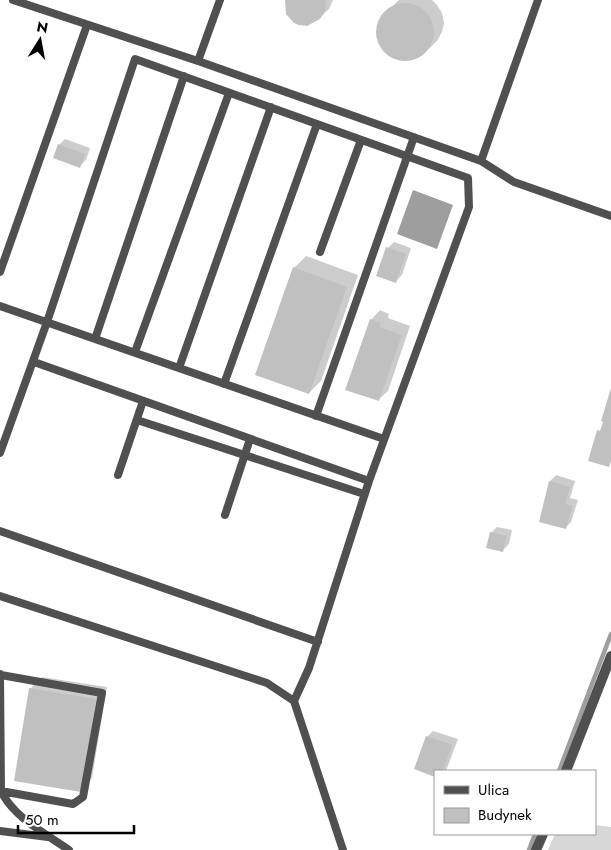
<svg xmlns="http://www.w3.org/2000/svg" width="611" height="850" viewBox="0 0 611 850" font-family="Jost,sans-serif">
<style>
.green{fill:#d7d7d7}
.water{fill:#9e9e9e}
.shadow{fill:#0003}
.lines{fill:none;stroke-linecap:round;stroke-linejoin:round}
.stream{stroke:#9e9e9e;stroke-width:4.5}
.building{fill:#c0c0c0}
.lane{stroke:#505050;stroke-width:8}
.street{stroke:#505050;stroke-width:10}
</style>
<rect width="100%" height="100%" fill="#fff"/>
<path class="green" d="M595 825 611 827V850H548L555 834H595Z"/>
<path class="water" d="M413 190 453 205 437 249 397 234Z"/>
<path class="shadow" d="M286 0H333L329 9 319 18Z
M399 0H432L437 5 442 13 444 23 442 32 437 41 420 57 411 60H402L393 58 386 53 381 46 378 38 377 29 380 20 385 13Z
M65 139 90 148 86 160 80 166 59 145Z
M394 242 411 248 402 275 396 281 388 248Z
M306 256 358 275 321 381 309 393 294 268Z
M380 310 389 314 388 318 410 326 388 391 378 400 371 320Z
M556 475 575 481 570 498 578 500 571 522 565 528 541 521 550 481Z
M497 527 512 530 509 544 503 550 491 533Z
M42 677 107 687 92 778 80 790 30 689Z
M433 731 458 739 446 771H435L427 737Z"/>
<g class="lines">
<path class="stream" d="M559 771 611 634
M529 850 535 834"/>
</g>
<path class="building" d="M285 0H325L326 6 324 13 320 19 307 26 299 25 294 23 286 14Z
M376 32a29 29 0 1 1 58 0a29 29 0 1 1-58 0Z
M58 144 85 154 80 168 53 158Z
M386 247 406 254 396 283 376 276Z
M293 267 347 287 309 394 255 375Z
M370 319 381 323 379 327 402 335 379 401 345 390Z
M611 388V461L609 467 588 461 597 430 600 431 603 422 601 421Z
M549 481 570 487 565 504 573 506 566 529 539 522Z
M490 532 507 536 503 552 486 548Z
M29 688 96 699 81 792 14 781Z
M426 736 452 745 443 771H435V777L414 769Z"/>
<g class="lines">
<path class="lane" d="M13 0 198 61 481 161 514 182 611 216
M198 61 220 0
M481 161 538 0
M320 252 361 140
M0 272 87 25
M0 306 384 439
M95 339 184 76
M135 352 229 93
M34 362 369 481
M179 368 271 107
M224 384 317 124
M316 416 414 137
M137 420 364 494
M0 453 47 322 135 59 468 178 469 207 369 481 309 668 294 701
M118 475 143 401
M225 515 250 439
M0 531 318 642
M0 596 267 683 294 701 343 850
M0 674 1 791C14 818 45 833 69 850
M1 675 102 693 83 797 73 804 1 791
M0 831 48 837"/>
<path class="street" d="M566 771 611 656
M536 850 543 834"/>
</g>
<rect x="434" y="770" width="162" height="65" fill="#ffffff" stroke="#999999"/>
<rect x="444" y="786" width="25" height="8" fill="#505050" stroke="#999999"/>
<text x="478" y="795" font-size="15" fill="#000000">Ulica</text>
<rect x="444" y="808" width="25" height="15" fill="#c0c0c0" stroke="#999999"/>
<text x="478" y="820" font-size="15" fill="#000000">Budynek</text>
<g transform="translate(40 40) rotate(11)" stroke="#ffffff" stroke-width="4" paint-order="stroke">
<path d="M0-4L9 19L0 12L-9 19Z" fill="#000000"/>
<text y="-8" font-size="14" font-weight="bold" text-anchor="middle" fill="#000000">N</text>
</g>
<path d="M18 825v8h116v-8" fill="none" stroke="#000000" stroke-width="2.5"/>
<text x="25" y="825" font-size="15" fill="#000000" stroke="#ffffff" stroke-width="4" paint-order="stroke">50 m</text>
</svg>
